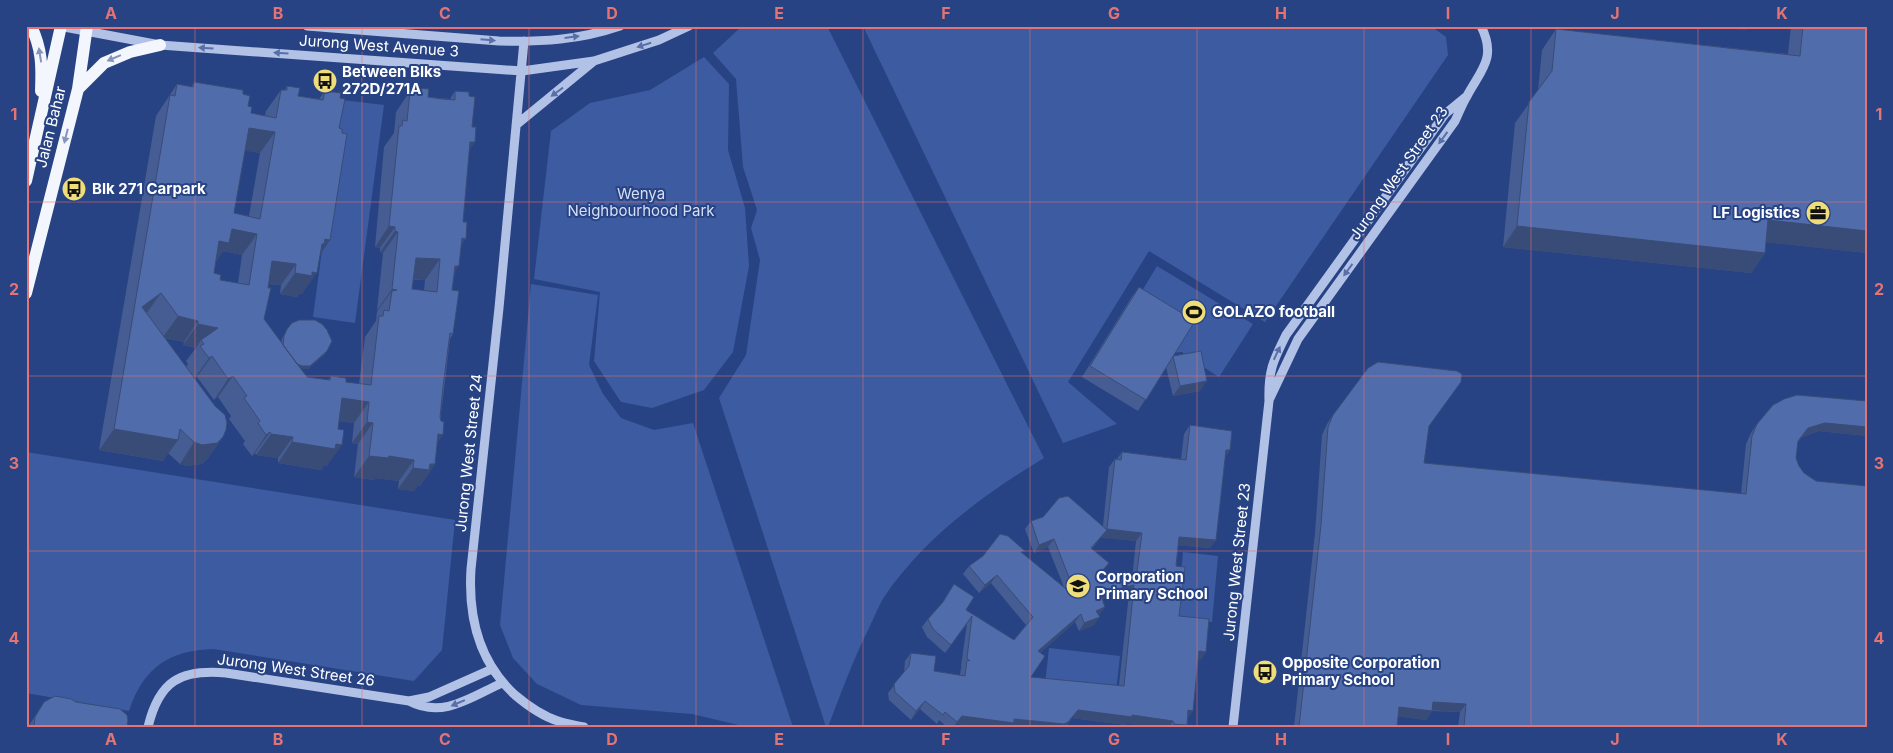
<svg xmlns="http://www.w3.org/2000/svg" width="1893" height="753" viewBox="0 0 1893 753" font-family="Inter,sans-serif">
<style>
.green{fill:#3d5ba0}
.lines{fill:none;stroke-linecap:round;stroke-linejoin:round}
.minor{stroke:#b2c2e7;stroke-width:9}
.major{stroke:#f4f6fe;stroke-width:12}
.wall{fill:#465d93;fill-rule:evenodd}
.shaded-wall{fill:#394c78}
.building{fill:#516cab;stroke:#394c78;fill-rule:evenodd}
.oneway{fill:#586fa7}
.oneway2{fill:#8494bb}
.grid{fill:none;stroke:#e47373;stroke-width:1;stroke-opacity:0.55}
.labels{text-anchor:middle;stroke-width:4;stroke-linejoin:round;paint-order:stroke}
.street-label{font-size:15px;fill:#fff;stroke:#284384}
.poi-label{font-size:15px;font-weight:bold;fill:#fff;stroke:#284384;text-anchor:start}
.park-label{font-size:15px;fill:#d5dff6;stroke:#284384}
.neatline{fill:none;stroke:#e47373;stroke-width:2}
.grid-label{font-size:16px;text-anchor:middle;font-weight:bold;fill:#e47373}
</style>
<rect width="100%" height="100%" fill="#284384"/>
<path class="green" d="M742 26H827L1044 458C983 495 924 538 884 597 878 607 874 618 869 628 853 660 841 693 828 727H826L719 398 746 355 760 260 751 228 757 210 743 167 736 79 713 53Z
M863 26H1431L1446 37 1448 55 1265 322 1149 251 1068 382 1117 424 1063 443Z
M704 57 729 84 728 150 745 208 749 266 733 352 704 390 652 408 621 402 594 361 600 292 534 279 551 131 590 103 650 90Z
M342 100 384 105 355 323 313 317Z
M1157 266 1253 324 1219 377 1183 354V352L1168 353 1136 301Z
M531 284 598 295 589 365 603 394 621 418 654 430 693 423 793 727H747L692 714 581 705 537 684 513 658 500 625Z
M26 452 455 520 442 650 414 681 214 649C169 650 143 668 129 711L26 693Z
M1183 552 1218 556 1212 622 1177 619Z
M1049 648 1120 656 1116 692 1045 684Z"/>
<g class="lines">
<path class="minor" d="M59 26 160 45 522 71 594 61 659 40 689 26
M307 26 499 41C542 42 579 40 620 26
M524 41 499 308 471 569C468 617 479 662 515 695 528 706 542 716 558 721 566 724 575 725 584 727
M516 125 594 61
M1270 398 1298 339 1455 121C1459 113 1462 104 1467 96 1481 70 1497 58 1481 26
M409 701 429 697 492 669
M148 727C159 681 180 669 226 673L409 701C443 719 471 697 502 683
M1233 727 1269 401C1268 371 1273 361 1286 335L1445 114 1467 96"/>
<path class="major" d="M31 26C42 49 42 66 41 91
M78 89 104 63 130 52 160 45
M26 181 61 26
M26 293 78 89 87 26"/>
</g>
<path class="wall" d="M1791 26H1867V253L1766 242 1765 253 1751 273 1503 247 1515 123 1538 91 1542 50 1556 29 1788 54Z
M194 82 243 94 251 113 265 116 266 111 281 90H285L287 86 298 96 319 99 325 91 340 98 339 128 320 255 302 294H299L297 297 280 294 281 285 269 284 264 319 281 343 282 339 287 329 325 354 308 369H301L307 377 328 380 331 376 346 382 359 384 365 337 376 321 377 312 378 310H377L383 253 380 252V248L375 247 384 147 394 133 396 112 410 91 414 92 417 88 428 97 450 99 455 91 469 96 472 127 475 142 469 150 461 246 455 272 452 290 453 334 450 339 435 464 420 486 418 485 414 491 398 489 399 481 375 478 374 480 354 477 358 444 352 443 354 423 339 421 327 466 324 465 321 470 278 463V458L256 455 255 453 252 456 243 444 245 441 229 419 231 416 218 397 214 400 197 377 195 379 223 437 208 458 202 464 187 466 180 464 168 453 163 461 99 450 156 116 177 84 191 87ZM245 150 260 153 249 216 234 213ZM223 251 242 255 238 283 220 280 214 273 215 263ZM413 280H425L424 291 412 289ZM165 338 184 342 183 345 196 348 186 361 188 364 186 367Z
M1139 287 1173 356 1200 391 1173 396 1166 367 1138 411 1082 377 1131 298Z
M1867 401V436L1819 431 1802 437 1798 442 1796 458 1867 727H1458L1460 712 1432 711 1426 720 1398 716 1397 727H1294L1315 533 1322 435 1327 424 1333 415 1429 426 1424 463 1741 494 1746 444 1751 433 1757 424Z
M1190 425 1230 450 1225 457 1216 540 1210 548 1178 545 1176 566 1179 616 1206 652 1200 660H1198L1187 725 1186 727H1150L1127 723 1126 725 1072 718 1066 727H977L957 724 954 727H947L939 720 937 724 920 709 911 720 889 700 888 693 904 673 905 661 911 653 934 671 960 675 961 668 962 667 961 666 967 624 945 653 927 637 922 627 928 619 966 610 1014 640 1026 625 991 583 979 593 963 574 969 566 1023 554 1064 587 1048 547 1034 553 1025 529 1031 521 1103 526 1109 467 1115 459H1117L1122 452 1181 459 1184 434ZM1101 537 1136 541 1132 579H1096L1109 563 1092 549ZM1129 594 1119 685 1031 677 1040 653 1075 622 1079 631 1094 625 1099 616 1102 599Z
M44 702H76L127 727H28Z"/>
<path class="shaded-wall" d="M1708 26H1749L1746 30Z
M249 128 275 132 260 153 234 149Z
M470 142H475L460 163Z
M1768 220 1867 231V253L1754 241Z
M389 226 395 227 380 248 375 247Z
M1517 226 1765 253 1751 273 1503 247Z
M232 229 257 234 242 255 223 251 215 264 219 241Z
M395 231 398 232 383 253 380 252Z
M462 238 466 239 451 260Z
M325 239 330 240 316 261 309 265Z
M416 258 440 259 425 280 401 279Z
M272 261 296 264 281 285 258 282Z
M455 266H459L444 287Z
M312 272 317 273 302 294H299L297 297 280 294 295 273Z
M392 289 397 290 392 291 378 310H377Z
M161 293 146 314 142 307Z
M178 316 198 321 184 342 163 337Z
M198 324 218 328 201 340 196 348 183 345Z
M327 351 325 354 308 369H300L282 358Z
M212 356 197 377 194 379 209 358Z
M233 376 218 397 214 400 228 379Z
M1207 381 1200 391 1173 396 1180 386Z
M342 398 369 402 354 423 327 420Z
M367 422 373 423 358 444 352 443Z
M1825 423 1867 427V436L1819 431 1802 437 1792 449 1808 428Z
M114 429 178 440 163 461 99 450Z
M270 432 255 453 252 456 266 435Z
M271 434 293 437 278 458 256 455Z
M438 434 443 435 428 456Z
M223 437 208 458 202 464 187 466 180 464 194 442Z
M292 442 336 444 342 445 327 466 324 465 321 470 278 463Z
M1226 450H1230L1224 459Z
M369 456H389L414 460 399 481 375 478 374 480 354 477Z
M430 464H435L420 486 418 485 414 491 398 489 413 468Z
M1107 529 1142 533 1136 541 1101 538Z
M1107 530 1101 538 1085 556 1091 548Z
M1179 537 1216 540 1210 548 1173 545Z
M1054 539 1048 547 1034 553 1039 545Z
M997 575 991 583 979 593 985 585Z
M1134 585 1129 594 1094 601 1100 593Z
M1105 607 1099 616 1096 611Z
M1081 614 1075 622 1032 660 1038 651Z
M1100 617 1094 625 1079 631 1084 623Z
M1199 651 1206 652 1200 660H1193Z
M925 701 920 709 911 720 916 711Z
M1433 702 1466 704 1460 712 1427 710Z
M1399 707 1432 711 1426 720 1394 716Z
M1078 710 1132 715 1173 721 1169 727H1150L1127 723 1126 725 1072 718 1066 727H977L957 724 953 727 962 716 1014 719Z
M1188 710 1193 711 1187 719Z
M1174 724 1187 725 1186 727H1172Z"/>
<path class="building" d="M1803 26H1867V231L1768 220 1765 253 1517 226 1529 102 1552 71 1556 29 1800 56Z
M194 82 243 90V94L250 96 248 106 252 107 251 113 276 118 281 90H287V86L300 88 298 96 323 100 325 91 341 93 340 98 345 99 339 128 342 129V133L347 134 330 240 325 239 324 244H322L317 273 312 272V276L295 273 296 264 272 261 268 288H271L264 319 307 377 330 380 331 376 346 378V382L371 385 379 316H383L384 310 389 311 392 291 397 290 392 289 398 232 395 231V227L389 226 399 126H402L403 120 407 121 410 91 417 92V88L429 89 428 97 442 99 455 100V91L469 92V96L475 97 472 127H476L475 142H470L463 222H467L466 239 462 238 459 266H455L452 290 459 291 453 334 450 333 443 387 440 417 441 421 444 422 443 435 438 434 435 464H430L429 470 413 468 414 460 389 456 388 458 369 456 373 423 367 422 369 402 342 398 338 429 344 430 342 445 336 444 335 449 292 442 293 437 271 434 270 432 266 435 258 423 260 421 244 398 247 396 233 376 228 379 212 356 209 358 200 346 204 344 201 340 218 328 198 324V321L178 316 161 293 142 307 215 406 225 415 227 423 226 430 223 437 217 443 202 445 194 442 180 429 178 440 114 429 170 95 175 96 177 84 193 87ZM249 128 275 132 260 219 234 213ZM232 229 257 234 249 285 220 280 221 275 214 273 219 241 229 243ZM416 258 440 259 437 292 412 289Z
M1139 287 1195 321 1146 400 1090 366Z
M299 320H315L322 324 327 330 332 341 327 351 310 366H302L297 364 283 345 284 336 287 329 292 323Z
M1201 351 1207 381 1180 386 1173 356Z
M1378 362 1457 371 1462 374 1461 382 1429 426 1424 463 1746 494 1752 436 1757 424 1773 405 1784 399 1797 395 1867 401V427L1825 423 1808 428 1798 441 1796 458 1799 466 1804 473 1816 481 1867 486V727H1464L1466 704 1433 702 1432 711 1399 707 1397 727H1299L1321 525 1328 427 1333 415 1368 368Z
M1190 425 1232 431 1230 450H1226L1216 540 1179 537 1176 566 1185 567 1179 616 1209 619 1206 652 1199 651 1193 711 1188 710 1187 725 1174 724 1173 721 1132 715V717L1078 710 1068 722 1064 724 1014 719V723L962 716 957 722 945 712 943 715 925 701 916 711 895 692 894 684 909 666 911 653 936 656 934 671 965 676 967 660 970 661 967 658 972 616 951 645 933 629 928 619 943 602 954 584 974 597 966 610 1014 640 1033 617 997 575 985 585 969 566 983 556 1000 534 1008 536 1025 551 1021 552 1077 598 1054 539 1039 545 1031 521 1043 517 1059 498 1068 496 1107 530 1091 548 1109 563 1095 579H1136L1142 533 1107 529 1115 459 1121 460 1122 452 1186 460ZM1134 585 1124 686 1031 677 1045 656 1038 651 1081 614 1084 623 1100 617 1096 611 1105 607 1100 593Z
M55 696 71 699 76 702 120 709 127 715 128 720 127 727H34L35 717 44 702Z"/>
<defs><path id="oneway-solid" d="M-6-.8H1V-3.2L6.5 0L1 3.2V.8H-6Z" transform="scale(1.25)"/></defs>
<g class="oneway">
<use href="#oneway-solid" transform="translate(572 37) rotate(-7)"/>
<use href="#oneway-solid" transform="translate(488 40) rotate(5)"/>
<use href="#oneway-solid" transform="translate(644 45) rotate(162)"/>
<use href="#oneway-solid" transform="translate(206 48) rotate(-176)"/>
<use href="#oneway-solid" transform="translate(281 53) rotate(-176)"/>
<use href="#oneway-solid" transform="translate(557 92) rotate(144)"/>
<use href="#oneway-solid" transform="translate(1443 138) rotate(126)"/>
<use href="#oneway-solid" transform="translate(1348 270) rotate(126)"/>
<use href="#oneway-solid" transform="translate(1277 353) rotate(-65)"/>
<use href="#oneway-solid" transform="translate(458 703) rotate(157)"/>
</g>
<g class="oneway2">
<use href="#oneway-solid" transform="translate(40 55) rotate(-99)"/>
<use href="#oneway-solid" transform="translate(114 58) rotate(157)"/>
<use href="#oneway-solid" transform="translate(66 136) rotate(104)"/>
</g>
<path class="grid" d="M195 26V727M362 26V727M529 26V727M696 26V727M863 26V727M1030 26V727M1197 26V727M1364 26V727M1531 26V727M1698 26V727M26 202H1867M26 376H1867M26 551H1867"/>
<defs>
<symbol id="bus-disc" viewBox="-11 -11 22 22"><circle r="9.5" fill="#eedd79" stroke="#284384"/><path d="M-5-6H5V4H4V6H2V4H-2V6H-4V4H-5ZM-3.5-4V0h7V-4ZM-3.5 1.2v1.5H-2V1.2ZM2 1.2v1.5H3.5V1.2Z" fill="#111"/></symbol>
<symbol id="office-disc" viewBox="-11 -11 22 22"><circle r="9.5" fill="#eedd79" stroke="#284384"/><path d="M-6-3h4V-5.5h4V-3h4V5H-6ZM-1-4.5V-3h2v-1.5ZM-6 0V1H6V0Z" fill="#111"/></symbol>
<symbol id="stadium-disc" viewBox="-11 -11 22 22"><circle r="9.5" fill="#eedd79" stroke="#284384"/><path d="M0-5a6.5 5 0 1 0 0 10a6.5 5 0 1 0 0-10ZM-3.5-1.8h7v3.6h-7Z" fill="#111"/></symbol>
<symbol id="school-disc" viewBox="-11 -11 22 22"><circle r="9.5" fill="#eedd79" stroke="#284384"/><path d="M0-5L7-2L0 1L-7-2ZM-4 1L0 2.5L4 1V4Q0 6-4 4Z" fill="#111"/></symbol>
</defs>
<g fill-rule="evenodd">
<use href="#bus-disc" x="311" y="67" width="28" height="28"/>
<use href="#bus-disc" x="60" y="175" width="28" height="28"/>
<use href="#office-disc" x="1804" y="199" width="28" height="28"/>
<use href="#stadium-disc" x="1180" y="298" width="28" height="28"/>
<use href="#school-disc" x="1064" y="572" width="28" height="28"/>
<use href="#bus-disc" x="1251" y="658" width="28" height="28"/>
</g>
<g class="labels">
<g class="street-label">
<text transform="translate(379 46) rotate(4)" y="5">Jurong West Avenue 3</text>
<text transform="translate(51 127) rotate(-76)" y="5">Jalan Bahar</text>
<text transform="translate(1399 173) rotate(-55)" y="5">Jurong West Street 23</text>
<text transform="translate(469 453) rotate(-84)" y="5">Jurong West Street 24</text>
<text transform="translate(1237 562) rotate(-84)" y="5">Jurong West Street 23</text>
<text transform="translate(296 670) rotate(8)" y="5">Jurong West Street 26</text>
</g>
<g class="poi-label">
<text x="342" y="77">Between Blks<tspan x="342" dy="17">272D/271A</tspan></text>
<text x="92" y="194">Blk 271 Carpark</text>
<text x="1800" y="218" text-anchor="end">LF Logistics</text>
<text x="1212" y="317">GOLAZO football</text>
<text x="1096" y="582">Corporation<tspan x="1096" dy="17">Primary School</tspan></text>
<text x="1282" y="668">Opposite Corporation<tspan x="1282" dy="17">Primary School</tspan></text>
</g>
<g class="park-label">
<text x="641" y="199">Wenya<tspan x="641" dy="17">Neighbourhood Park</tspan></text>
</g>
</g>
<rect width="1893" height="753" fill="none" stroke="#284384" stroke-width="55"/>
<rect x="28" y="28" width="1838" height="698" class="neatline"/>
<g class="grid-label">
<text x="111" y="19">A</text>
<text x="278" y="19">B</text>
<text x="445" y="19">C</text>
<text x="612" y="19">D</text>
<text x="779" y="19">E</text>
<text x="946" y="19">F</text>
<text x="1114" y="19">G</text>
<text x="1281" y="19">H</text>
<text x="1448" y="19">I</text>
<text x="1615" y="19">J</text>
<text x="1782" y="19">K</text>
<text x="14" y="120">1</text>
<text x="1879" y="120">1</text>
<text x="14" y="295">2</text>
<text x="1879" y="295">2</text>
<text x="14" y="469">3</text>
<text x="1879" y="469">3</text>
<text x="14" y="644">4</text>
<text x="1879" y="644">4</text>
<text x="111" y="745">A</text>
<text x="278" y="745">B</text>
<text x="445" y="745">C</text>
<text x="612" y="745">D</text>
<text x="779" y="745">E</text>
<text x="946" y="745">F</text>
<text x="1114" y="745">G</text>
<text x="1281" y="745">H</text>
<text x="1448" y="745">I</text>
<text x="1615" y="745">J</text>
<text x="1782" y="745">K</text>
</g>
</svg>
